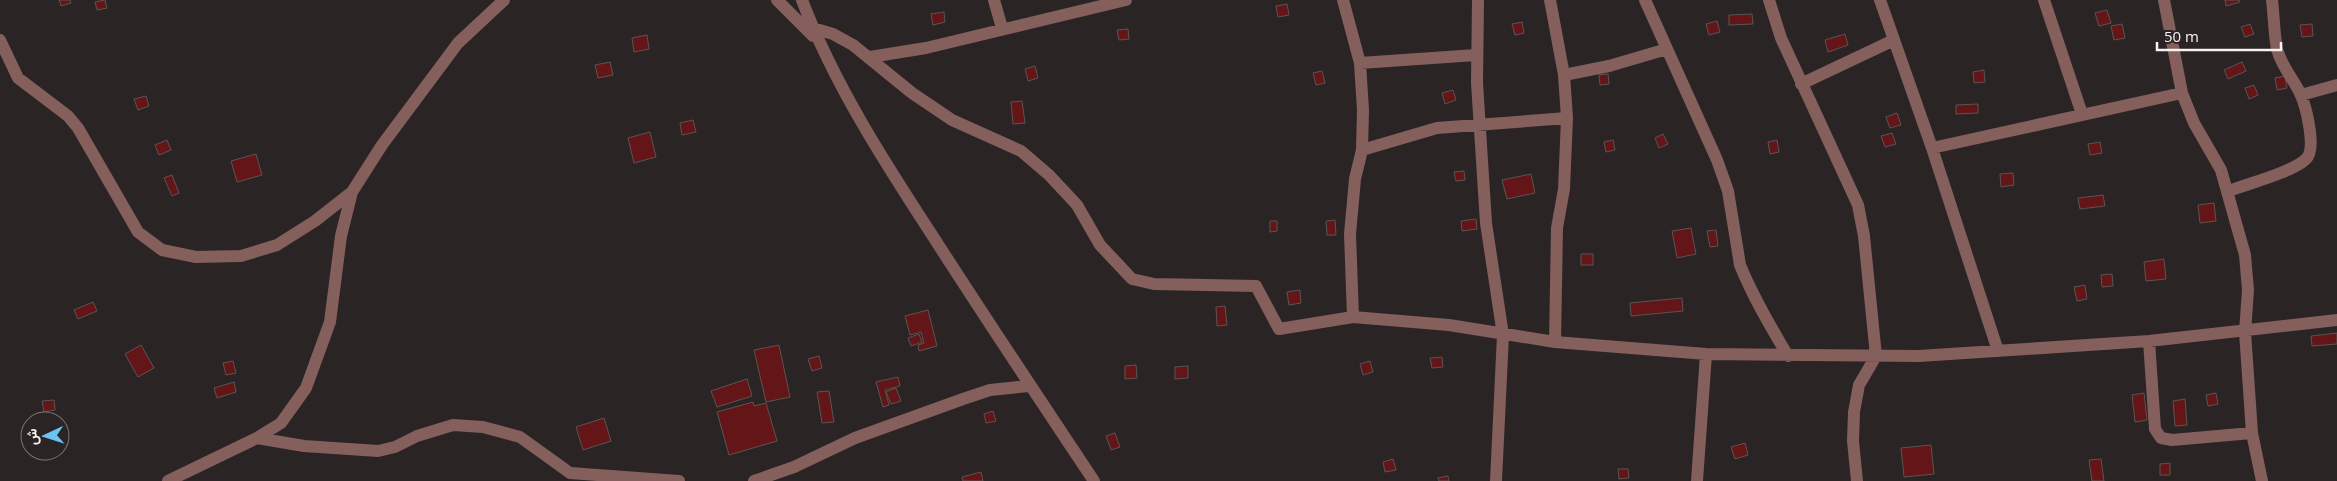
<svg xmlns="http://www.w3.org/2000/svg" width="2337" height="481" viewBox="0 0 2337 481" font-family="'Open Sans',Vazirmatn,sans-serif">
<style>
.building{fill:#641517;stroke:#5b5453}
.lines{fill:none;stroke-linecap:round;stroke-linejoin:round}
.minor{stroke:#855f5c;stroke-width:12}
</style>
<rect width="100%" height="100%" fill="#2a2424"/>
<path class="building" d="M59 0H70L71 3 61 6Z
M105 0 107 8 97 10 95 2Z
M2225 0H2239L2240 2 2226 6Z
M1287 4 1289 15 1278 17 1276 6Z
M2107 10 2111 23 2099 26 2095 13Z
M944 12 945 22 933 25 931 14Z
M1752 14 1753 24 1729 25V15Z
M1717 21 1720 32 1709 35 1706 24Z
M1522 22 1524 33 1515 35 1512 24Z
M2122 24 2125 38 2114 40 2111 26Z
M2250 24 2254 34 2245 37 2241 27Z
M2312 24 2313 36 2302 37 2300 25Z
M1128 29 1129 39 1119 40 1117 30Z
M1845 34 1848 45 1828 52 1825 40Z
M647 35 649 49 634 52 632 38Z
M610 62 613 75 598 78 595 65Z
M2242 62 2246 71 2228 79 2224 70Z
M1035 66 1038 78 1028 81 1025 69Z
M1984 70 1985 82 1974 83 1973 72Z
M1322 71 1325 83 1316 85 1313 73Z
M1608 74 1609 84 1600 85 1599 75Z
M2285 76 2287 88 2277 90 2275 78Z
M2254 85 2258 95 2249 99 2245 88Z
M1453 90 1456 100 1445 104 1442 93Z
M146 96 149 106 138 110 134 99Z
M1022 101 1025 123 1013 124 1011 102Z
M1978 104V113L1956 114V105Z
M1897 113 1901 125 1890 128 1886 117Z
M693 120 696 132 682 135 680 123Z
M650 132 656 157 634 163 628 138Z
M1892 133 1896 144 1885 147 1881 136Z
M1663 134 1668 144 1659 148 1655 138Z
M167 140 171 150 159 155 155 145Z
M1613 140 1615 150 1606 152 1604 142Z
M1777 140 1779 152 1770 154 1768 142Z
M2100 142 2102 153 2090 155 2088 144Z
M256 154 262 175 237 182 231 161Z
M1464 171 1465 180 1456 181 1454 172Z
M2013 173 2014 185 2001 187 2000 174Z
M1531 174 1535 193 1507 199 1502 180Z
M172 175 179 193 172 196 164 178Z
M2103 195 2105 206 2080 209 2078 198Z
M2214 203 2216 221 2200 223 2198 205Z
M1476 219 1477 229 1462 231 1461 221Z
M1335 220 1336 235H1327L1326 221Z
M1270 221H1277V231L1270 232Z
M1691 228 1696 254 1677 258 1672 231Z
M1716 230 1718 246 1710 247 1707 231Z
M1581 254H1593V265H1581Z
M2164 259 2166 279 2146 281 2144 262Z
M2112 274 2113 286 2102 287 2101 275Z
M2085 285 2087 299 2077 301 2074 287Z
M1300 290 1301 303 1289 305 1287 292Z
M1682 298 1683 311 1631 316 1630 303Z
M93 302 97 311 78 319 74 310Z
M1225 306 1227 325 1217 326 1216 307Z
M928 310 937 346 919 351 918 345 924 343 921 332 910 335 905 316Z
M2337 333V344L2312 346 2311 336Z
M919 334 922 342 911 346 908 338Z
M141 345 154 368 138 377 125 354Z
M779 345 790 397 766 402 754 350Z
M819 356 822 368 812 371 808 359Z
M1442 357 1443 367 1432 368 1430 358Z
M233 361 236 373 226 375 223 363Z
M1370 361 1373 372 1363 375 1360 364Z
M1136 365 1137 378 1125 379V366Z
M1188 366V378L1175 379V367Z
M898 377 900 386 885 390 889 405 883 407 876 382Z
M747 379 752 396 717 407 711 391Z
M234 382 236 392 217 398 214 388Z
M896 388 901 401 891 404 886 392Z
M829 391 834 422 822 423 817 392Z
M2144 393 2147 420 2135 422 2132 395Z
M2216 393 2218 404 2208 406 2206 395Z
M2185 399 2187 425 2175 426 2173 401Z
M54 400 55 410 44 412 42 401Z
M753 402 754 406 766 403 777 441 729 455 717 412Z
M993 411 996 421 986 423 984 414Z
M604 418 611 441 583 450 576 427Z
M1115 433 1120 447 1111 450 1106 436Z
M1745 443 1748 455 1735 459 1731 447Z
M60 445 62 452 48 455 47 451H60Z
M1931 445 1934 474 1904 477 1901 448Z
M1393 459 1396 470 1385 472 1383 462Z
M2101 459 2104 481H2092L2089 460Z
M2170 463V475H2160V464Z
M1618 469H1628L1629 478 1619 479Z
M981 472 983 481H963L962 477Z
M1448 476 1449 481H1439L1438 478Z"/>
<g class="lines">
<path class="minor" d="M777 0 813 36
M802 0C834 84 885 163 934 238 986 319 1040 400 1094 481
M994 0 1002 28
M1343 0 1360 63 1363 110 1362 150 1355 179 1350 234 1353 317
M1478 0 1477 83 1486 223 1503 335 1496 481
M1550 0 1564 75 1567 118 1564 189 1557 228 1555 342
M1645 0 1717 160 1728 191 1740 265C1753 297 1770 326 1788 356
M1769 0 1781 38 1858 205 1864 236 1876 356 1859 385 1854 412 1853 441 1857 481
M1880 0 1932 148 1998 351
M2044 0 2082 114
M2164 0 2182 93 2194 123 2221 170 2245 255 2248 290 2245 332 2252 433 2262 481
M813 28 833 34 853 45 912 93 952 120 1021 151 1049 175 1077 205 1100 245 1132 279 1154 284 1256 286 1279 329 1353 317 1449 325 1555 342 1706 354 1919 356 2149 341 2337 320
M0 40 18 78 68 116 78 128 138 232 162 250 196 257 241 256 277 245 315 221 352 192
M870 57 926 48 1126 0
M1360 63 1476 55
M1564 75 1609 66 1667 49
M1801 84 1894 40
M2301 95 2337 85
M1932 148 2182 93
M1362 150 1437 128 1567 118
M2229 191C2247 184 2293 172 2306 159 2317 149 2306 106 2300 93 2293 79 2281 65 2277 49 2274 34 2274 16 2272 0
M2149 341 2155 429 2161 438 2172 440 2252 433
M257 438 304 446 378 451 395 447 417 436 453 425 483 427 520 437 570 473 679 481
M168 481 257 438 281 423 306 388 330 322 341 236 352 192 382 145 458 43 504 0
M754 481 794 467 855 438 963 399 990 390 1029 386
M1697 481 1706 354"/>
</g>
<g transform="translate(45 436) rotate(266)"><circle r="24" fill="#2a2424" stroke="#7c7776"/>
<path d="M0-4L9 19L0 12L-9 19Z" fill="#6cc3f2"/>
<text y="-8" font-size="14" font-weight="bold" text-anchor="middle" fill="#f7f3f2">ش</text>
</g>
<path d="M2157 42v8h124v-8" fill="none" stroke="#f7f3f2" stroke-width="2.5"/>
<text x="2164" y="42" font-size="15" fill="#f7f3f2" stroke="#2a2424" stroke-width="4" paint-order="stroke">50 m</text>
</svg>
